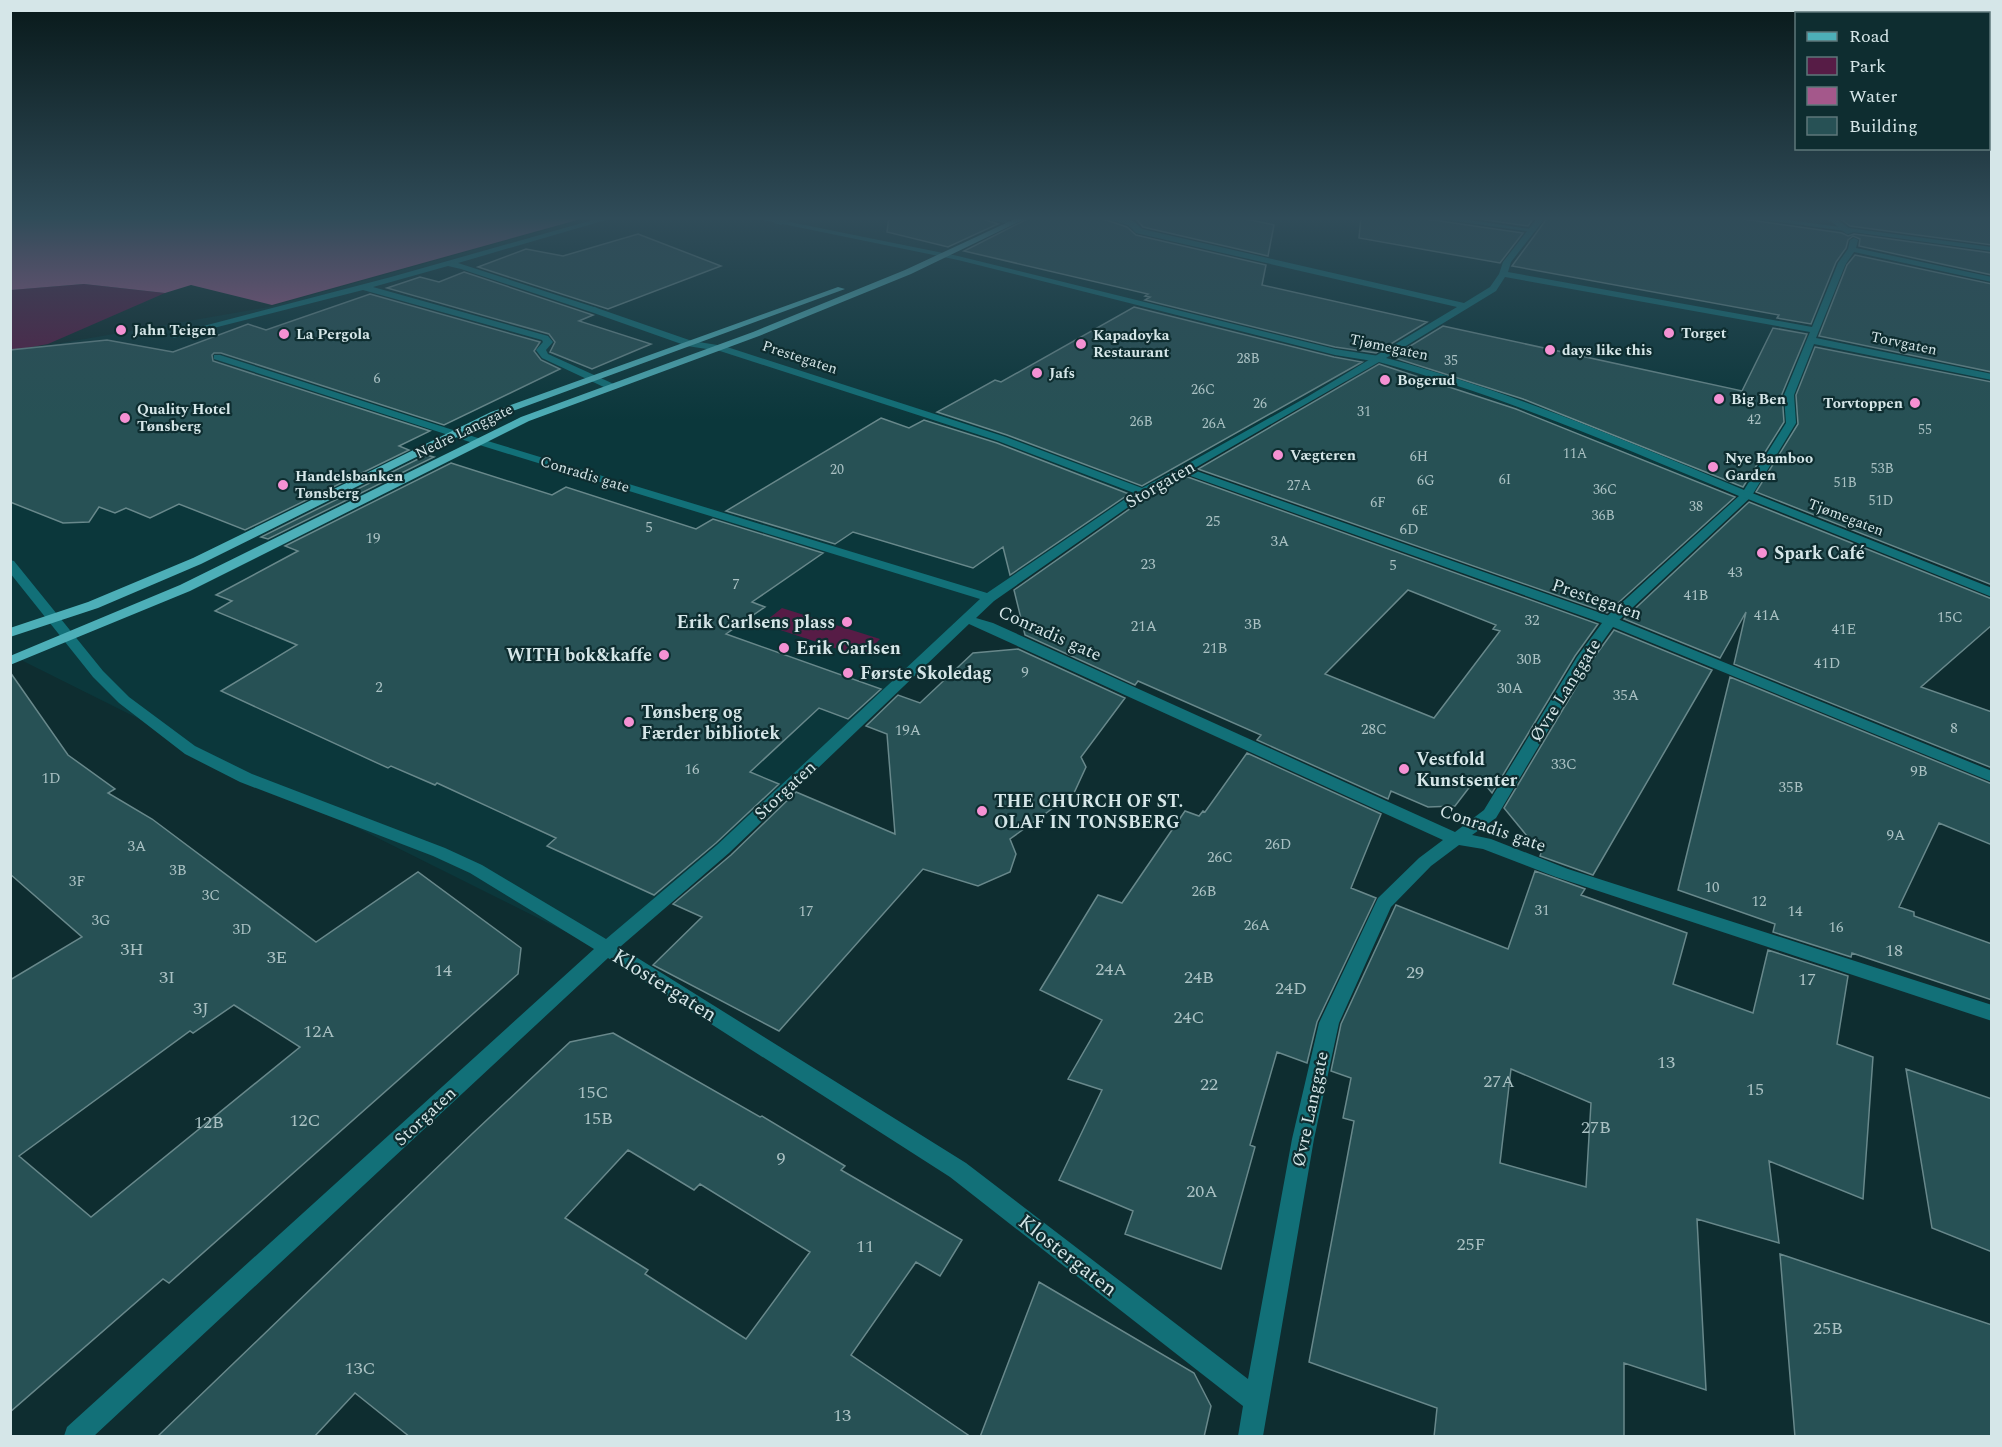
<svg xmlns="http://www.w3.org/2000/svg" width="2002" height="1447" viewBox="0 0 2002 1447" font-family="Spectral,serif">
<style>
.built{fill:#0b373b}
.green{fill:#571c46}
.water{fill:#a4588b}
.building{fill:#275155;stroke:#68888b;stroke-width:1.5;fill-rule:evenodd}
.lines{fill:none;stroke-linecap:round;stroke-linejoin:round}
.pedestrian{fill:#127078;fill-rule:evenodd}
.minor{fill:#127078;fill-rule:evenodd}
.primary{fill:#4dafb8;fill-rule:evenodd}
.poi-dot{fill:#f591d3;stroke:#0e2d30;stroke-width:2}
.labels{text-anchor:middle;stroke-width:4.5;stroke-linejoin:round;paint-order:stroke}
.far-number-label{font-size:14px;fill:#aac1c3}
.far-poi-label{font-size:15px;font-weight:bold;fill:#d5e6e8;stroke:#0e2d30;text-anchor:start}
.far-street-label{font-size:15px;fill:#d5e6e8;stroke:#0e2d30}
.number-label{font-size:15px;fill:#aac1c3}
.street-label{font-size:18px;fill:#d5e6e8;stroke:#0e2d30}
.poi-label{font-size:18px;font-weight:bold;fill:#d5e6e8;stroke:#0e2d30;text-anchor:start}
.near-number-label{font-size:18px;fill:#aac1c3}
.near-street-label{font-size:21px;fill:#d5e6e8;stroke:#0e2d30}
</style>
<rect width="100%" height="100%" fill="#0e2d30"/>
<path class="built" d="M592 217H1991V433L1827 398 1751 497 1340 380 1141 491 985 597 604 951 11 655 10 352 269 307Z"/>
<path class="green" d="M84 284 165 293 48 344 11 351 10 290Z
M782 608 880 639 865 654 856 655 762 624Z"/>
<path class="water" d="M11 217H588L272 305 191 285 165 293 84 284 11 290Z"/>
<path class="building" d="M889 217H976L998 224 948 247 887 232Z
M1031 217H1097L1127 227 1136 235 1266 265 1262 285 1427 322 1376 353 1335 347 1145 300 1150 297 1145 296 1148 294 964 251Z
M1126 217H1237L1274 225 1268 256 1143 227 1136 219Z
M1361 217H1424L1426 219 1523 233 1500 263 1359 238Z
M1465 217H1535L1528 226Z
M1548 217H1741L1743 219 1842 233 1848 236 1854 234 1992 253V275L1859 246 1860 239 1853 236 1848 240 1846 248 1836 262 1811 324 1777 318 1779 315 1512 266Z
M1838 217H1992V245L1850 226Z
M638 234 721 266 608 309 478 267 526 249 563 256Z
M1855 255 1992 284V372L1819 336 1847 265Z
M464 272 593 315 579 321 651 344 592 369 550 352 555 342 549 334 387 288 420 277 439 282Z
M370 294 540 342 534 351 541 360 560 369 444 425 221 353H214L212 355 213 361 430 431 399 446 409 450 245 530 179 504 150 518 126 508 115 513 99 507 89 522 63 523 10 502V350L107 340 173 352 248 324 266 330Z
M1134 307 1334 357 1362 362 1142 486 1007 435 937 412 995 380 1001 382Z
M1443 326 1742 391 1773 328 1807 334 1782 394 1784 422 1743 487 1523 399 1392 357Z
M1815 347 1992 382V585L1756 492 1798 424 1796 395Z
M1379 364 1516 409 1735 497 1607 613 1198 469Z
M881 418 909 428 924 420 997 443 1129 494 1010 575 1003 547 973 568 853 532 835 544 726 511Z
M426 455 434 457 268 539 261 537Z
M451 463 552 495 566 487 696 529 713 519 823 553 752 602 765 607 726 634 881 689 848 719 819 708 750 772 779 784 716 843 654 895 547 846 556 838 437 783 435 785 391 766 388 768 221 691 297 645 215 611 232 601 216 595 298 551 285 546Z
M1185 476 1598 624 1575 656 1492 793 1478 776 1455 806 1428 807 1391 791 1388 799 1257 740 1261 735 1138 681 1135 685 1025 635 1014 590 1148 496ZM1408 590 1496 625 1493 629 1500 631 1434 718 1325 674Z
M1749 502 1992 599V625L1921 687 1992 712V768L1734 664 1746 612 1720 658 1624 619Z
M1614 630 1712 670 1593 875 1540 856 1541 853 1504 808 1593 659Z
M1018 649 1125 698 1081 757 1086 767 1074 793 1010 839 1016 854 1010 872 978 886 923 869 779 1031 653 965 702 917 673 904 731 855 796 792 895 834 887 734 866 726 898 695 920 703 973 653Z
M10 672 68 755 115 789 108 793 152 819 316 942 418 872 521 948 518 974 169 1283 163 1279 10 1412V980L82 937 10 874ZM234 1005 300 1047 91 1217 19 1156 190 1031 193 1033Z
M1730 677 1992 784V845L1939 823 1899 907 1914 912V916L1992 944V1000L1852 953 1851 957 1773 932 1775 924 1678 890Z
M1247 753 1381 814 1351 888 1376 898 1317 1022 1307 1063 1277 1052 1250 1145 1255 1147 1221 1269 1125 1234 1133 1211 1059 1180 1102 1090 1068 1079 1102 1020 1040 990 1098 895 1122 903 1185 811 1199 816 1203 811 1205 812Z
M1535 871 1585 889 1581 895 1687 933 1673 984 1753 1013 1768 950 1848 976 1837 1044 1873 1057 1863 1199 1769 1161 1779 1243 1697 1219 1706 1390 1624 1363V1437H1434L1437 1408 1309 1362 1354 1121 1343 1118 1351 1078 1331 1071 1341 1024 1396 905 1508 949ZM1511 1069 1591 1103 1586 1187 1500 1163Z
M613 1033 760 1117 762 1116 845 1166 841 1170 962 1240 940 1276 916 1262 851 1355 971 1437H410L355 1393 314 1437H157L473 1133 570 1042ZM628 1150 694 1190 700 1184 810 1252 746 1339 645 1274 648 1270 565 1218Z
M1906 1069 1992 1099V1252L1932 1228Z
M1780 1254 1992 1325V1437H1795Z
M1039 1282 1194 1373 1211 1406 1204 1437H980Z"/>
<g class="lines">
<path class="pedestrian" d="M603 217H616L458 263 597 308V312H591L461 269 448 266 373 287 548 336 553 342 546 350 548 354 616 385V389H608L542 358 536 350 543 342 542 340 363 290 174 338 169 335 391 277Z
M785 217H795L781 225 774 223Z
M978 217H994L1016 223 1012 225Z
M1099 217H1114L1134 221 1142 229 1464 303 1490 287 1499 274 1503 262 1538 217H1546L1511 262 1508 272 1812 327 1838 263 1842 261 1846 263 1816 338 1992 374V380L1814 344 1794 395 1796 423 1751 497 1615 624 1610 625 1603 621 1605 618 1739 496C1621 447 1503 396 1379 362L1188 472H1180V468L1307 397 1457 307 1136 233 1128 225ZM1505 277 1810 332 1784 395 1786 423 1744 490C1626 441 1510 391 1386 358L1496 291Z
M1825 217H1834L1854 232 1847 234Z"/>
<path class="minor" d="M749 217H765L958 256 1335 349 1379 356 1384 359 1379 362 1335 355 958 260Z
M1426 217H1449L1537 230 1533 232Z
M1743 217H1765L1992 247V251Z
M1854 238 1858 240 1856 248 1992 277V282L1854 252 1845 265H1839L1838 263 1848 249 1850 240Z
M594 307 692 341 724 346 1006 437 1142 488 1180 468H1188L1615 618 1992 771V782L1613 627 1591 658 1496 818 1472 835 1491 839 1568 869 1992 1005V1021L1556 877 1483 849 1459 845 1431 866 1391 907 1339 1023 1314 1139 1263 1436H1238L1243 1406 950 1177 608 958 94 1436H64L67 1427 594 949 470 873 433 856 240 782 185 754 119 703 93 677 10 573V560L14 561 103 671 129 697 195 746 252 774 445 848 482 865 606 939 717 845 980 599 473 443 214 359V355H220L481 439 987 593 1134 493 998 441 720 351 687 346 591 312 590 310ZM1185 474 1602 623 1577 657 1484 810 1455 832 993 623 976 618 994 601 1147 494ZM969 624 1443 840 1419 858 1378 898 1319 1023 1292 1139 1248 1379 966 1163 620 947 729 853Z
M1747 491 1992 588V597L1743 497V493Z"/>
<path class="primary" d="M1019 217H1029L911 274 759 336 529 421 190 591 10 665V656L180 585 521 417 753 332 905 270Z
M838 287 845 289 499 416 201 564 98 608 10 637V628L88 602 193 558 491 412Z"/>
</g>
<linearGradient id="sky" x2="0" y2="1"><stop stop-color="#08191a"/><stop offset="0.52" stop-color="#304c59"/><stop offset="1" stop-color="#304c59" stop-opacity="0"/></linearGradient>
<rect width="2002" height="420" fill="url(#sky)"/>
<g class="poi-dot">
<circle cx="121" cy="330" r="6"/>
<circle cx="1669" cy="333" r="6"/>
<circle cx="284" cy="334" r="6"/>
<circle cx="1081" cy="344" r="6"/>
<circle cx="1550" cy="350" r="6"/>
<circle cx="1037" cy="373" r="6"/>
<circle cx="1385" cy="380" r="6"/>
<circle cx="1719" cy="399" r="6"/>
<circle cx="1915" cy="403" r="6"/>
<circle cx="125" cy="418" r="6"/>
<circle cx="1278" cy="455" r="6"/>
<circle cx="1713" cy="467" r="6"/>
<circle cx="283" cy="485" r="6"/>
<circle cx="1762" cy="553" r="6"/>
<circle cx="847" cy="622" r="6"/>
<circle cx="784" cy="648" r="6"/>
<circle cx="664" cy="655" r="6"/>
<circle cx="848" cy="673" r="6"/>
<circle cx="629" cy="722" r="6"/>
<circle cx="1404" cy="769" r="6"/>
<circle cx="982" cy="811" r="6"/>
</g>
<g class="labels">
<g class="far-number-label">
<text x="1248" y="363">28B</text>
<text x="1451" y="365">35</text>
<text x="377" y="383">6</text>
<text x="1203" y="394">26C</text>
<text x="1260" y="408">26</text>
<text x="1364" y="416">31</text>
<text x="1754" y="424">42</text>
<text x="1141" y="426">26B</text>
<text x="1214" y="428">26A</text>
<text x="1925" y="434">55</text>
<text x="1575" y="458">11A</text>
<text x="1419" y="461">6H</text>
<text x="1882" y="473">53B</text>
<text x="837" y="474">20</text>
<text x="1505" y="484">6I</text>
<text x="1426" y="485">6G</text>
<text x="1845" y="487">51B</text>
<text x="1299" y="490">27A</text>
<text x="1605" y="494">36C</text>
<text x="1881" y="505">51D</text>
<text x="1378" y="507">6F</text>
<text x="1696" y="511">38</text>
<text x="1420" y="515">6E</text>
<text x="1603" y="520">36B</text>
</g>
<g class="far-poi-label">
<text x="133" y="335">Jahn Teigen</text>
<text x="1681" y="338">Torget</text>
<text x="296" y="339">La Pergola</text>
<text x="1093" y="340">Kapadoyka<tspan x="1093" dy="17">Restaurant</tspan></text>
<text x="1562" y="355">days like this</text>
<text x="1049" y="378">Jafs</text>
<text x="1397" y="385">Bogerud</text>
<text x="1731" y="404">Big Ben</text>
<text x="1903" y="408" text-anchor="end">Torvtoppen</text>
<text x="137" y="414">Quality Hotel<tspan x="137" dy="17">Tønsberg</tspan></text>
<text x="1290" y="460">Vægteren</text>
<text x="1725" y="463">Nye Bamboo<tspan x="1725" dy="17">Garden</tspan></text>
<text x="295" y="481">Handelsbanken<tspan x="295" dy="17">Tønsberg</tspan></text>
</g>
<g class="far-street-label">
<text transform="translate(1904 343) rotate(12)" y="5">Torvgaten</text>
<text transform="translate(1389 347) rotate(12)" y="5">Tjømegaten</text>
<text transform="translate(800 357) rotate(18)" y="5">Prestegaten</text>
<text transform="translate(464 431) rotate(-26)" y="5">Nedre Langgate</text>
<text transform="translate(585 474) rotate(17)" y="5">Conradis gate</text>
<text transform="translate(1846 517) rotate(21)" y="5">Tjømegaten</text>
</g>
<g class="number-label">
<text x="1213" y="526">25</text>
<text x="649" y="532">5</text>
<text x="1409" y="534">6D</text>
<text x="373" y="543">19</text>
<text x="1280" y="546">3A</text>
<text x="1148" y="569">23</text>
<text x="1393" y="570">5</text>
<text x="1735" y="577">43</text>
<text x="736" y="589">7</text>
<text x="1696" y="600">41B</text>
<text x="1767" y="620">41A</text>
<text x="1950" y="622">15C</text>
<text x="1532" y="625">32</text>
<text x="1253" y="629">3B</text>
<text x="1144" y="631">21A</text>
<text x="1844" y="634">41E</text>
<text x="1215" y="653">21B</text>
<text x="1529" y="664">30B</text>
<text x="1827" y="668">41D</text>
<text x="1025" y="677">9</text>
<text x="379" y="692">2</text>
<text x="1510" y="693">30A</text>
<text x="1626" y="700">35A</text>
<text x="1954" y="733">8</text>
<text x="1374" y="734">28C</text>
<text x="908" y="735">19A</text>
<text x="1564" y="769">33C</text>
<text x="692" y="774">16</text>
<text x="1919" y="776">9B</text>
<text x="51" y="783">1D</text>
<text x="1791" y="792">35B</text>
<text x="1896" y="840">9A</text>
<text x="1278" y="849">26D</text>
<text x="137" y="851">3A</text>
<text x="1220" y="862">26C</text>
<text x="178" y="875">3B</text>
<text x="77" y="886">3F</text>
<text x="1712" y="892">10</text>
<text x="1204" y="896">26B</text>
<text x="211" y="900">3C</text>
<text x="1759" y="906">12</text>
<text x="1542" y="915">31</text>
<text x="806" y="916">17</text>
<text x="1795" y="916">14</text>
<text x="101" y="925">3G</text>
<text x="1257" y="930">26A</text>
<text x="1836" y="932">16</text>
<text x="242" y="934">3D</text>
</g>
<g class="street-label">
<text transform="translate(1160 484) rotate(-30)" y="6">Storgaten</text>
<text transform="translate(1597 599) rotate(19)" y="6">Prestegaten</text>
<text transform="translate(1050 633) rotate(24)" y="6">Conradis gate</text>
<text transform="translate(1565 690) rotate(-58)" y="6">Øvre Langgate</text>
<text transform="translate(785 790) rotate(-43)" y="6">Storgaten</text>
<text transform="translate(1493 828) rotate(19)" y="6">Conradis gate</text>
<text transform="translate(1310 1109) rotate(-78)" y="6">Øvre Langgate</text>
<text transform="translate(425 1116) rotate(-43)" y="6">Storgaten</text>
</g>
<g class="poi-label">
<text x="1774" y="559">Spark Café</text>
<text x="835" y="628" text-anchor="end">Erik Carlsens plass</text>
<text x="796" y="654">Erik Carlsen</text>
<text x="652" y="661" text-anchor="end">WITH bok&amp;kaffe</text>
<text x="860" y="679">Første Skoledag</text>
<text x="641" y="718">Tønsberg og<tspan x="641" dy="21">Færder bibliotek</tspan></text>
<text x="1416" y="765">Vestfold<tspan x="1416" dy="21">Kunstsenter</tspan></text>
<text x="994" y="807">THE CHURCH OF ST.<tspan x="994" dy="21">OLAF IN TONSBERG</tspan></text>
</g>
<g class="near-number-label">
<text x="132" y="955">3H</text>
<text x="1894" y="956">18</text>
<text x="277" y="963">3E</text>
<text x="1111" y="975">24A</text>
<text x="443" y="976">14</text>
<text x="1415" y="978">29</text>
<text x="167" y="983">3I</text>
<text x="1199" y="983">24B</text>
<text x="1807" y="985">17</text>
<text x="1291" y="994">24D</text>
<text x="201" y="1014">3J</text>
<text x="1189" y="1023">24C</text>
<text x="319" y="1037">12A</text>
<text x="1666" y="1068">13</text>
<text x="1499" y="1087">27A</text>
<text x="1209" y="1090">22</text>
<text x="1755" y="1095">15</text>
<text x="593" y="1098">15C</text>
<text x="598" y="1124">15B</text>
<text x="305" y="1126">12C</text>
<text x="209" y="1128">12B</text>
<text x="1596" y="1133">27B</text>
<text x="781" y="1164">9</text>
<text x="1202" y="1197">20A</text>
<text x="1471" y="1250">25F</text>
<text x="865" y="1252">11</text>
<text x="1828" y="1334">25B</text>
<text x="360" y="1374">13C</text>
<text x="842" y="1421">13</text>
</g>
<g class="near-street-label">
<text transform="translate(665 985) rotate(32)" y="7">Klostergaten</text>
<text transform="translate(1068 1255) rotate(38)" y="7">Klostergaten</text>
</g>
</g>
<rect width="2002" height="1447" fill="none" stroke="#d5e6e8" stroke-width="24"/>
<rect x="1795" y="12" width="195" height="138" fill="#0e2d30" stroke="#5e777a" stroke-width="1.5"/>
<rect x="1807" y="32" width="30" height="9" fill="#4dafb8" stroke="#5e777a" stroke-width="1.5"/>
<text x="1849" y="42" font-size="18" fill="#d5e6e8">Road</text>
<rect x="1807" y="57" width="30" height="18" fill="#571c46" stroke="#5e777a" stroke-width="1.5"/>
<text x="1849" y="72" font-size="18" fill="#d5e6e8">Park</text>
<rect x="1807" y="87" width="30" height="18" fill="#a4588b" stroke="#5e777a" stroke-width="1.5"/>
<text x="1849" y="102" font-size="18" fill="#d5e6e8">Water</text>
<rect x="1807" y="117" width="30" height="18" fill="#275155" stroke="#5e777a" stroke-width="1.5"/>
<text x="1849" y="132" font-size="18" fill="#d5e6e8">Building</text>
</svg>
